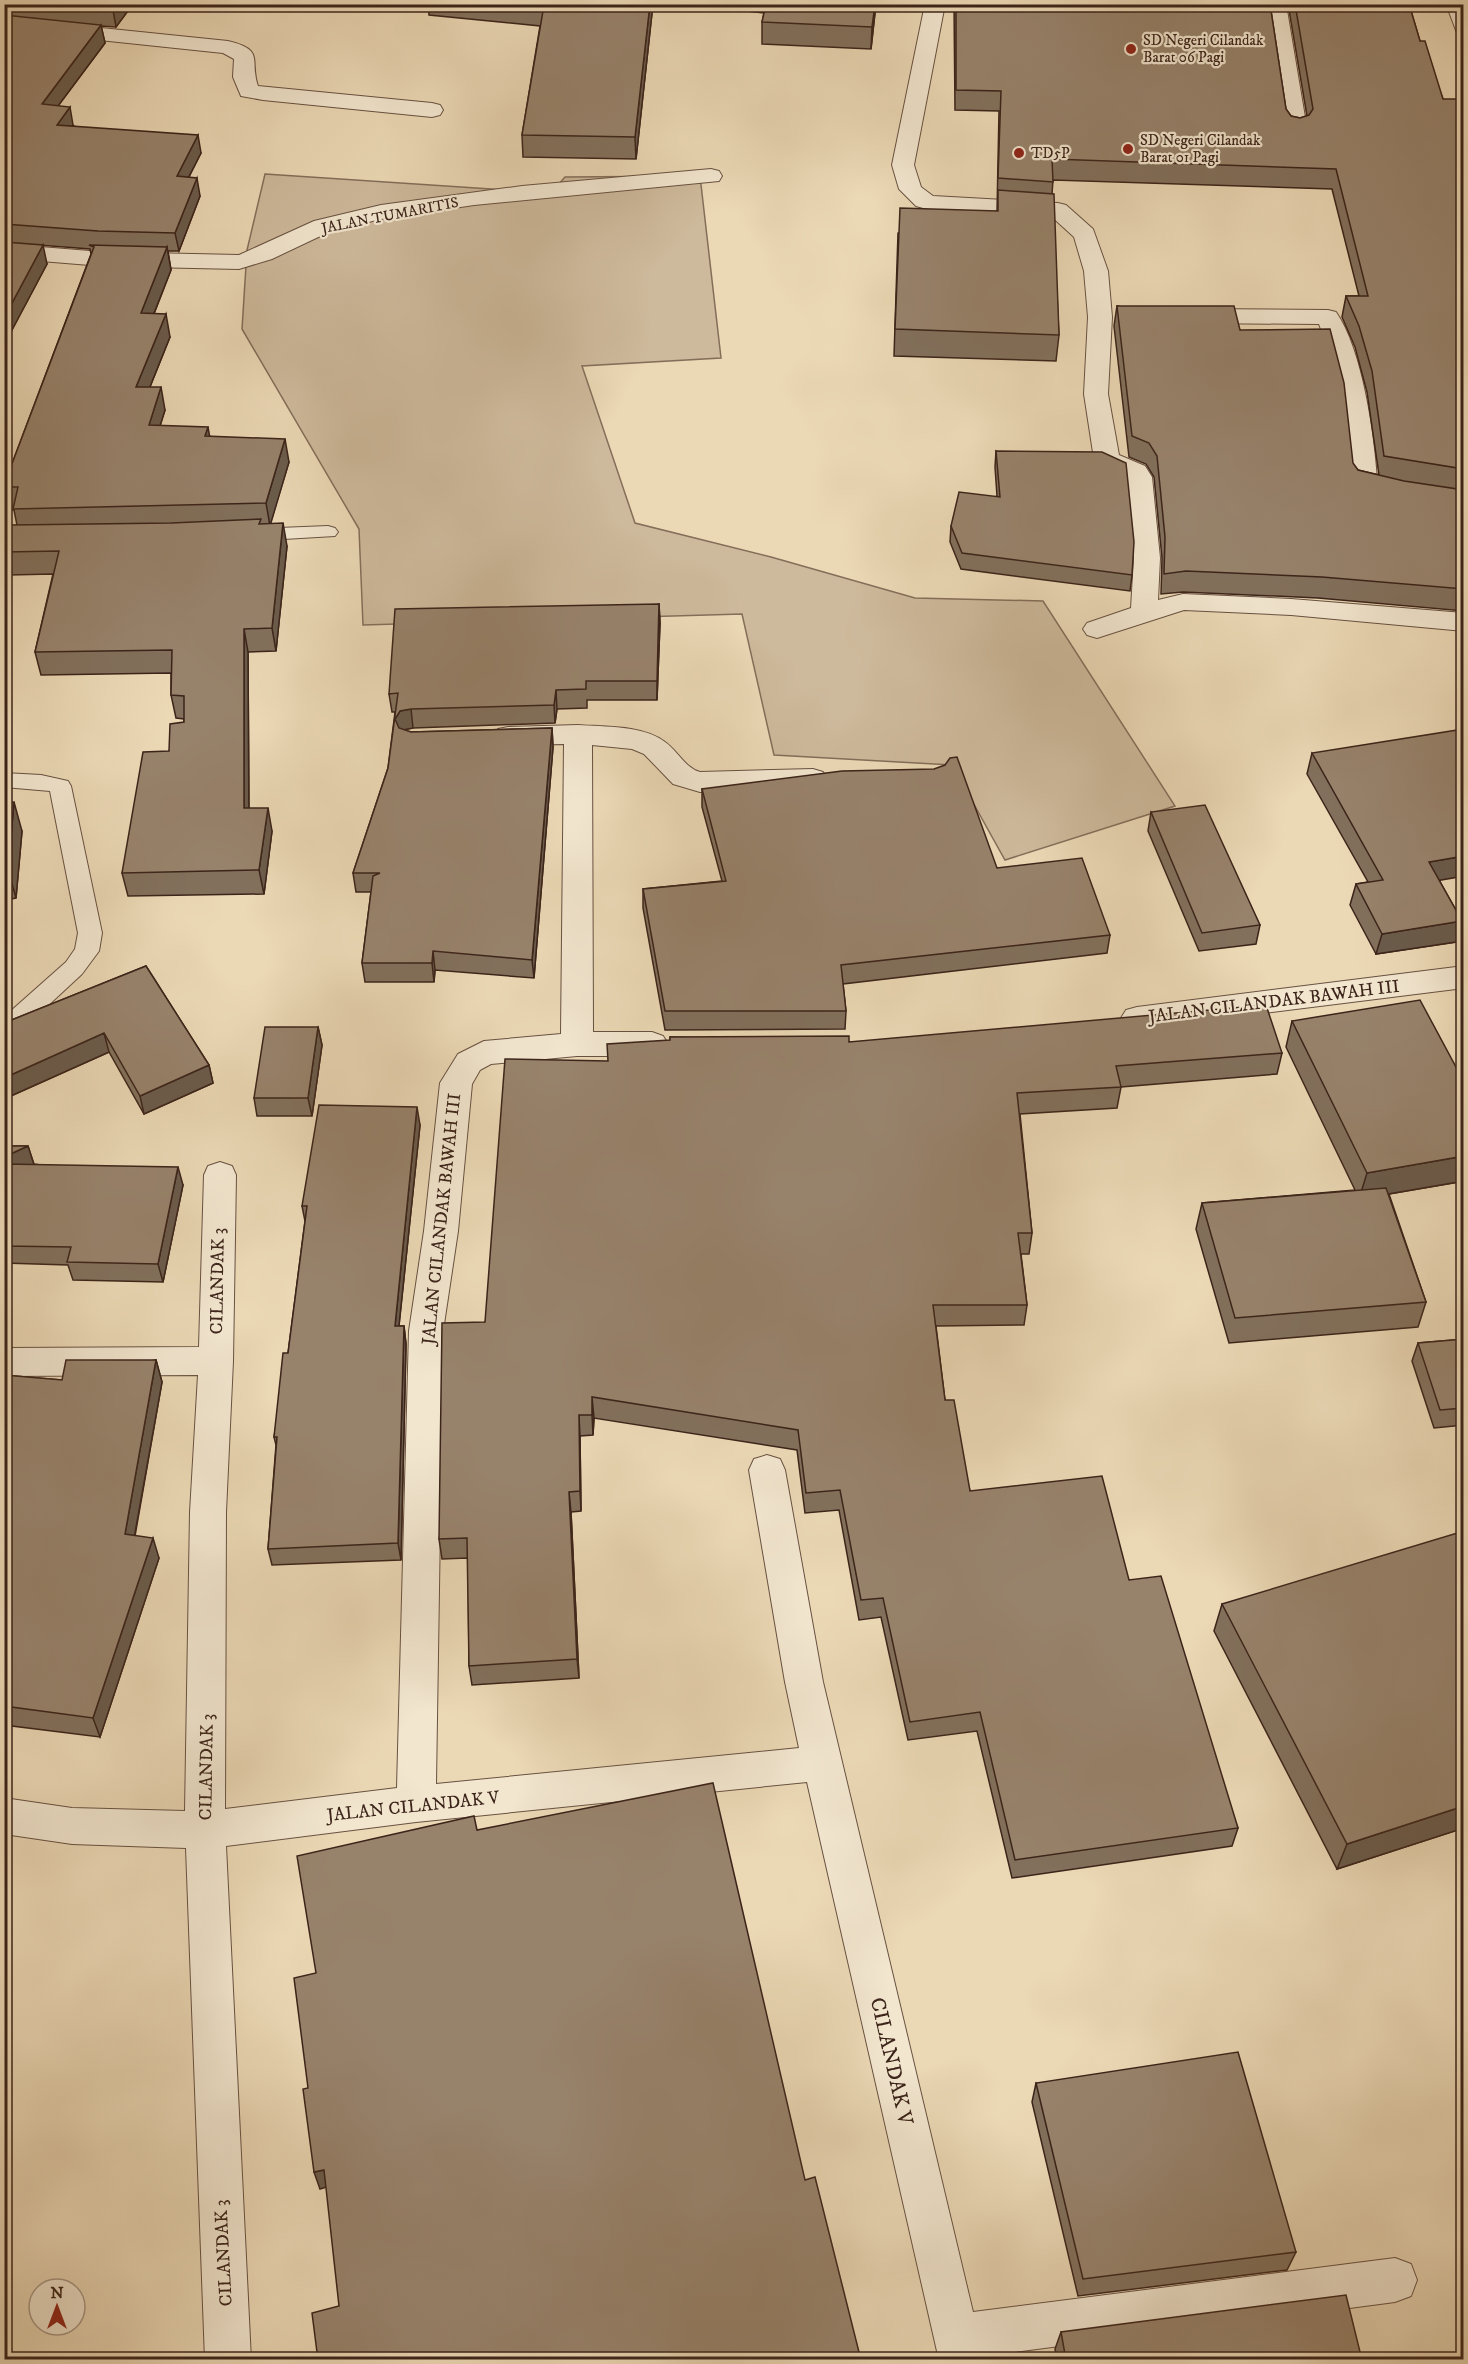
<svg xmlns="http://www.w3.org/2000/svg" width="1468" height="2364" viewBox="0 0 1468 2364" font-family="'IM FELL DW Pica',serif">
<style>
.green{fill:#cdb99b;stroke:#846e5a;stroke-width:1.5}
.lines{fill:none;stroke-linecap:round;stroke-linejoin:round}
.service-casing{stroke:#685141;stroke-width:2}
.minor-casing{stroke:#685141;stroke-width:2}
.tertiary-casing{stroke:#685141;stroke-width:2}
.service{fill:#f2e6cf;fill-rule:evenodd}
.minor{fill:#f2e6cf;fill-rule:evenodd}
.tertiary{fill:#f2e6cf;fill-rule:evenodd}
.wall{fill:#82705c;stroke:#3c241a;stroke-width:1.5}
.shaded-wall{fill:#6a5b4b;stroke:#3c241a;stroke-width:1.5}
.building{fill:#97826b;stroke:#3c241a;stroke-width:1.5}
.poi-dot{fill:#8f2418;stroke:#f2e6cf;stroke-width:2}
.labels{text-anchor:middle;stroke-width:4.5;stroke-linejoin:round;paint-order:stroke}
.far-poi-label{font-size:15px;fill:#3c241a;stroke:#f2e6cf;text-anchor:start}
.far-street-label{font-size:15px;fill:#3c241a;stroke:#f2e6cf}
.street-label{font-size:18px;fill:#3c241a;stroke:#f2e6cf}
.near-street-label{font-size:21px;fill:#3c241a;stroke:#f2e6cf}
</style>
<rect width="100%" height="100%" fill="#ebd8b5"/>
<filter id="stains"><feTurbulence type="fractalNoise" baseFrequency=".00333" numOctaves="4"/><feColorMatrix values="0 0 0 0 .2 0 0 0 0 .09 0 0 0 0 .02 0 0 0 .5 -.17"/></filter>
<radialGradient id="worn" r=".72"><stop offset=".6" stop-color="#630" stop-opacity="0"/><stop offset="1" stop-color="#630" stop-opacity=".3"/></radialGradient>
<path class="green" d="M265 174 551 193 565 177 700 176 721 358 582 366 635 523 771 557 915 598 1043 601 1175 806 1005 860 952 765 774 755 742 614 363 625 359 529 242 329 247 250Z"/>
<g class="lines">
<defs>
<path id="service" d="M328 526 335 528 338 532 335 536 251 541 244 539 241 535 244 531 251 529Z
M4 773 41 775 68 781 71 786 102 933 99 951 82 974 13 1038 4 1041V1017L66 962 75 949 78 933 50 791 4 787Z"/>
<path id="minor" d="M925 4H945L914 165 921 187 933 196 1058 203 1066 205 1093 229 1108 271 1112 317 1108 394 1119 455 1145 466 1152 477 1160 558 1158 600 1183 594 1291 599 1464 613V631L1291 615 1184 610 1097 638 1087 635 1083 629 1087 623 1131 608 1134 558 1126 477 1098 464 1094 459 1084 394 1088 317 1084 271 1074 237 1052 217 930 210 916 206 899 189 892 165Z
M1266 4H1286L1307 129 1304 134 1296 136 1288 134 1285 129Z
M4 18 228 41C266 50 249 60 258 86L432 103 440 105 443 110 440 115 432 117 263 100 241 96 233 77 234 59 223 53 4 30Z
M711 169 719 171 722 176 719 181 474 205 381 219 331 231 272 259 239 269 102 266 4 258V244L102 252 239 255 314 221 381 205 522 186Z
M1192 309 1328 310 1336 312C1362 349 1374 434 1377 479L1464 493V509L1400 500 1355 489 1351 484C1349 429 1339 376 1319 324L1192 323 1184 321 1180 316 1184 311Z
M578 725C604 727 644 725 665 742 678 751 685 768 700 772L813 769 823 772 827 779 823 786 813 789 700 792 673 784 644 754 632 749 592 745 593 1032H652L663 1036 668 1044 663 1052 652 1056H577L491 1064 480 1070 472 1084 458 1231 443 1331 436 1784 799 1748 785 1682 749 1470 754 1459 767 1455 780 1459 785 1470 823 1682 973 2312 1395 2258 1411 2264 1417 2280 1411 2296 1395 2302 984 2356 985 2360H939L807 1782 416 1822 226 1846 251 2360H205L186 1848 72 1844 4 1834V1798L72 1808 185 1811 190 1512 198 1375 4 1376V1348L199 1347 204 1175 208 1166 220 1162 232 1166 236 1175 233 1361 226 1512 225 1809 397 1788 409 1331 424 1231 440 1083 458 1054 484 1041 561 1034 564 744 508 745 498 743 494 736 498 729 508 727Z
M1464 966V988L1137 1029 1126 1026 1121 1018 1126 1010 1137 1007Z"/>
<path id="tertiary" d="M1446 4H1464V35L1457 33Z"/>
</defs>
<use href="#service" class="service-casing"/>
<use href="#minor" class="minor-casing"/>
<use href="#tertiary" class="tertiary-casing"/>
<use href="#service" class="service"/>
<use href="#minor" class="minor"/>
<use href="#tertiary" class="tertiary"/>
</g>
<path class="wall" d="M4 4H133L116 27 101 26 105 43 58 106 73 125V126L201 153 189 177 200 196 179 251H168L171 270 154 314 170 337 150 387 165 410 160 426 209 436 289 462 270 524 287 546 276 651 248 652 249 808 272 831 264 894 128 896 122 873 169 751 184 722V719L176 718 171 695V673L41 675 35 652 53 574 9 575 4 556V547L17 525 14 510H10L4 490V485L91 254 90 249 39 245 47 264 4 345Z
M428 4H653L636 159 523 157 522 135 540 26 429 15Z
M683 4H876L871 49 762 44V22L764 13Z
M954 4H1270L1286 109 1291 116 1300 118 1307 116 1288 4H1409L1420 41 1443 99 1464 123V611L1318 598 1183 592 1161 594 1162 558 1154 477 1146 464 1129 457 1114 326 1117 306 1240 330 1358 470 1379 475 1367 392 1355 347 1342 317 1346 296H1359L1332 189 1053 180 1052 194 1059 335 1056 361 894 356 898 233 997 211 999 111 955 110Z
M996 451 1132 575 1130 591 961 569 950 542 951 526 997 496 995 467Z
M659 604 660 623 657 700H587V708L557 709 555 723 413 728 403 730 411 732 552 728 553 747 534 978 435 970 434 982H365L362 963 371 892H356L353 873 388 768 395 712H392L389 694Z
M1312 753 1439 880 1462 921 1456 942 1376 954 1350 905 1356 884 1368 882 1307 774Z
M702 789 997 868 1110 935 1107 953 843 984 846 1011 845 1029 665 1030 643 908V889L722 881 702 807Z
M4 803 22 831 16 898 11 899 4 931Z
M1151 812 1260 925 1256 944 1199 951 1148 831Z
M146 966 209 1065 213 1083 144 1114 109 1052 4 1099V1023Z
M1292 1021 1464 1082V1181L1389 1194 1426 1302 1418 1327 1229 1343 1196 1229 1202 1203 1355 1190 1286 1047Z
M318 1027 322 1045 312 1116H257L254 1098Z
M670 1037 1282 1053 1277 1074 1121 1087 1117 1108 1020 1114 1032 1233 1029 1254H1021L1027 1305 1024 1325 936 1326 945 1400 970 1491 1129 1580 1238 1828 1232 1846 1012 1878 977 1731 908 1740 881 1617 859 1620 839 1510 805 1513 797 1450 594 1418 593 1435 580 1436 581 1511 571 1512 579 1678 472 1685 469 1666 468 1558 442 1559 439 1539 485 1322 608 1061 670 1041Z
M420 1125 399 1326H404L406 1344 401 1560 272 1565 268 1549 276 1445 274 1437 288 1353 305 1221 302 1206Z
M4 1146H28L34 1164 183 1185 163 1282 73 1280 68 1265 4 1263Z
M1464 1339V1425L1434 1428 1412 1361 1418 1343Z
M156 1360 162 1382 135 1536 159 1558 100 1737 4 1725V1375L62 1380Z
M1222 1604 1464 1828 1337 1869 1214 1631Z
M1036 2083 1296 2252 1287 2270 1078 2296 1032 2102Z
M1061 2332 1362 2360H1057L1055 2349Z"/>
<path class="shaded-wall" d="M117 4H133L116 27 113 10Z
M650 4H653L636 159 635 137Z
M875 4H876L871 49 872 27Z
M101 25 105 43 46 122 42 104Z
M70 107 73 125 60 143 57 125Z
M198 135 201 153 180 194 177 176Z
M197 178 200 196 179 251 175 233Z
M43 245 47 264 4 345V318Z
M167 247 171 270 145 336 141 313Z
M166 314 170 337 141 409 136 387Z
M161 387 165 410 153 448 149 425Z
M208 427 212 450 205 436Z
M285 439 289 462 270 526 266 503Z
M283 523 287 546 276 651 272 628Z
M659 604 660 623 657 700V681Z
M244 629 248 652 249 832 244 808Z
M556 690 557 709 555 723 554 705Z
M411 709 413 728 403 730 397 738 395 719 400 711Z
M552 728 553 747 534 978 532 960Z
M14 802 22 831 16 898 8 870Z
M268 808 272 831 264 894 259 870Z
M1464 856V876L1424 883 1429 862Z
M4 876 11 899 4 931Z
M1462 921 1456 942 1376 954 1382 934Z
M433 951 435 970 434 982 432 963Z
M318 1027 322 1045 312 1116 308 1098Z
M104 1033 109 1052 4 1099V1078Z
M209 1065 213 1083 144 1114 140 1096Z
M417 1107 420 1125 397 1344 395 1326Z
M28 1146 34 1165 4 1178V1157Z
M1464 1156V1181L1359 1199 1367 1173Z
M178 1167 183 1185 163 1282 158 1264Z
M404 1326 406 1344 401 1560 398 1543Z
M156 1360 162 1382 131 1555 125 1534Z
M592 1397 594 1418 593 1435 592 1415Z
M579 1415 580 1436 581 1511 580 1491Z
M569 1492 571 1512 579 1678 577 1659Z
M153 1538 159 1558 100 1737 93 1718Z
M1464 1806V1828L1337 1869 1347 1844Z
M324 2170 330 2186 320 2189 314 2172Z
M594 2356V2360H580Z"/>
<path class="building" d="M63 4H117L113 10Z
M537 4H650L635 137 522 135 544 5Z
M766 4H875L872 27 762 22Z
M956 4H1270L1286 109 1291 116 1300 118 1309 115 1313 109 1295 4H1409L1420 41H1425L1443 99H1457L1464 123V469L1384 456 1372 371 1359 326 1346 296H1368L1336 169 1052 159 1053 182 998 178 1001 91 956 90Z
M4 15 101 25 42 104 70 107 57 125 198 135 177 176 197 178 175 233 98 231 4 224Z
M998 190 1054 194 1059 335 895 329 900 208 998 211Z
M4 242 43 245 4 318Z
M89 245 167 247 141 313 166 314 136 387H161L149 425 208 427 205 436 285 439 266 503 13 509 18 487H4V485L94 247Z
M1117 306H1234L1240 330 1330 329 1344 383 1353 463 1358 470 1404 481 1464 490V589L1322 577 1186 571 1164 574 1165 537 1157 456 1149 443 1132 436Z
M996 451 1102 452 1126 463 1134 542 1132 575 962 553 951 526 959 492 1000 497Z
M261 519 259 524 283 523 272 628 244 629V808H268L259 870 122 873 143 752 169 751 170 724 184 722V696L171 695 172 650 35 652 59 551 4 552V547L9 525 171 523Z
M659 604 657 681H586V689L556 690 554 705 411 709 400 711 395 719 399 728 411 732 552 728 532 960 433 951 432 963H362L373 876 380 873H353L388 768 398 693 389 694 395 609Z
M1464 729V856L1429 862 1462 921 1382 934 1356 884 1383 880 1312 753Z
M957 757 997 868 1082 858 1110 935 841 965 846 1011H665L643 889 726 881 702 789 842 771 934 769 945 765 950 758Z
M14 802 8 870H4V803Z
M1205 805 1260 925 1202 933 1151 812Z
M146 966 209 1065 140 1096 104 1033 4 1078V1023Z
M1420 1000 1464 1082V1156L1367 1173 1292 1021Z
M1266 1005 1282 1053 1116 1066 1121 1087 1017 1093 1032 1233H1018L1027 1305H933L945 1400H954L970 1491 1102 1476 1129 1580 1161 1576 1238 1828 1015 1860 980 1712 910 1722 883 1598 861 1600 840 1490 806 1493 798 1430 592 1397V1415H579L580 1491 569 1492 577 1659 469 1666 467 1538 439 1539 442 1323 485 1322 505 1059 608 1061 607 1044 670 1040V1037L849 1036V1042Z
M265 1027H318L308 1098H254Z
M319 1105 417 1107 395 1326H404L398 1543 268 1549 277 1437H274L283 1353H288L307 1206H302Z
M4 1146H28L4 1157Z
M4 1164 178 1167 158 1264 67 1262 71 1247 4 1246Z
M1386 1188 1426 1302 1235 1318 1202 1203Z
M1464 1339V1408L1440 1410 1418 1343Z
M66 1360H156L125 1534 153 1538 93 1718 4 1706V1375L62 1380Z
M1464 1531V1806L1347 1844 1222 1604Z
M713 1783 805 2180 815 2177 861 2360H595L594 2356 580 2360H318L312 2313 339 2306 324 2170 314 2172 303 2089 308 2088 294 1978 316 1973 297 1856 474 1816 477 1830Z
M1238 2052 1296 2252 1083 2279 1036 2083Z
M1346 2295 1362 2360H1066L1061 2332Z"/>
<g class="poi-dot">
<circle cx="1131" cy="49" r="6"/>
<circle cx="1128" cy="149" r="6"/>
<circle cx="1019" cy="153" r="6"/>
</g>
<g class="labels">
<g class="far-poi-label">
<text x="1143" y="45">SD Negeri Cilandak<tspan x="1143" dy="17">Barat 06 Pagi</tspan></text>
<text x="1140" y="145">SD Negeri Cilandak<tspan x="1140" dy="17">Barat 01 Pagi</tspan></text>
<text x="1031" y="158">TD5P</text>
</g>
<g class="far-street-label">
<text transform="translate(390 215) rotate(-11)" y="5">JALAN TUMARITIS</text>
</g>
<g class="street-label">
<text transform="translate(1274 1001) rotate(-7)" y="6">JALAN CILANDAK BAWAH III</text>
<text transform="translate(441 1219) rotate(-84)" y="6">JALAN CILANDAK BAWAH III</text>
<text transform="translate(217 1281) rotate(-89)" y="6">CILANDAK 3</text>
<text transform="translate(206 1767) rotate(-89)" y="6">CILANDAK 3</text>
<text transform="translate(413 1806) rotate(-6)" y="6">JALAN CILANDAK V</text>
<text transform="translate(223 2253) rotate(-93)" y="6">CILANDAK 3</text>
</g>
<g class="near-street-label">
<text transform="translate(892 2061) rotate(77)" y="7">CILANDAK V</text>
</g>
</g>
<rect width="1468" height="2364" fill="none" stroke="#ebd8b5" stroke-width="24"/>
<rect x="6" y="6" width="1456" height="2352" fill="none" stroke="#3c241a" stroke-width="3"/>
<rect x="12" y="12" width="1444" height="2340" fill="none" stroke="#3c241a" stroke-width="1.5"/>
<g transform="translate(57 2307)"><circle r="28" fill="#f2e6cf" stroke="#a99887" stroke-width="1.5"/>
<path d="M0-4.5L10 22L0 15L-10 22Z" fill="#8f2418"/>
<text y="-9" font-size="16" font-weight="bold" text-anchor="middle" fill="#3c241a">N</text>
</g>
<rect width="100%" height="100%" filter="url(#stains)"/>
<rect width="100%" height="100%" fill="url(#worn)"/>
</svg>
